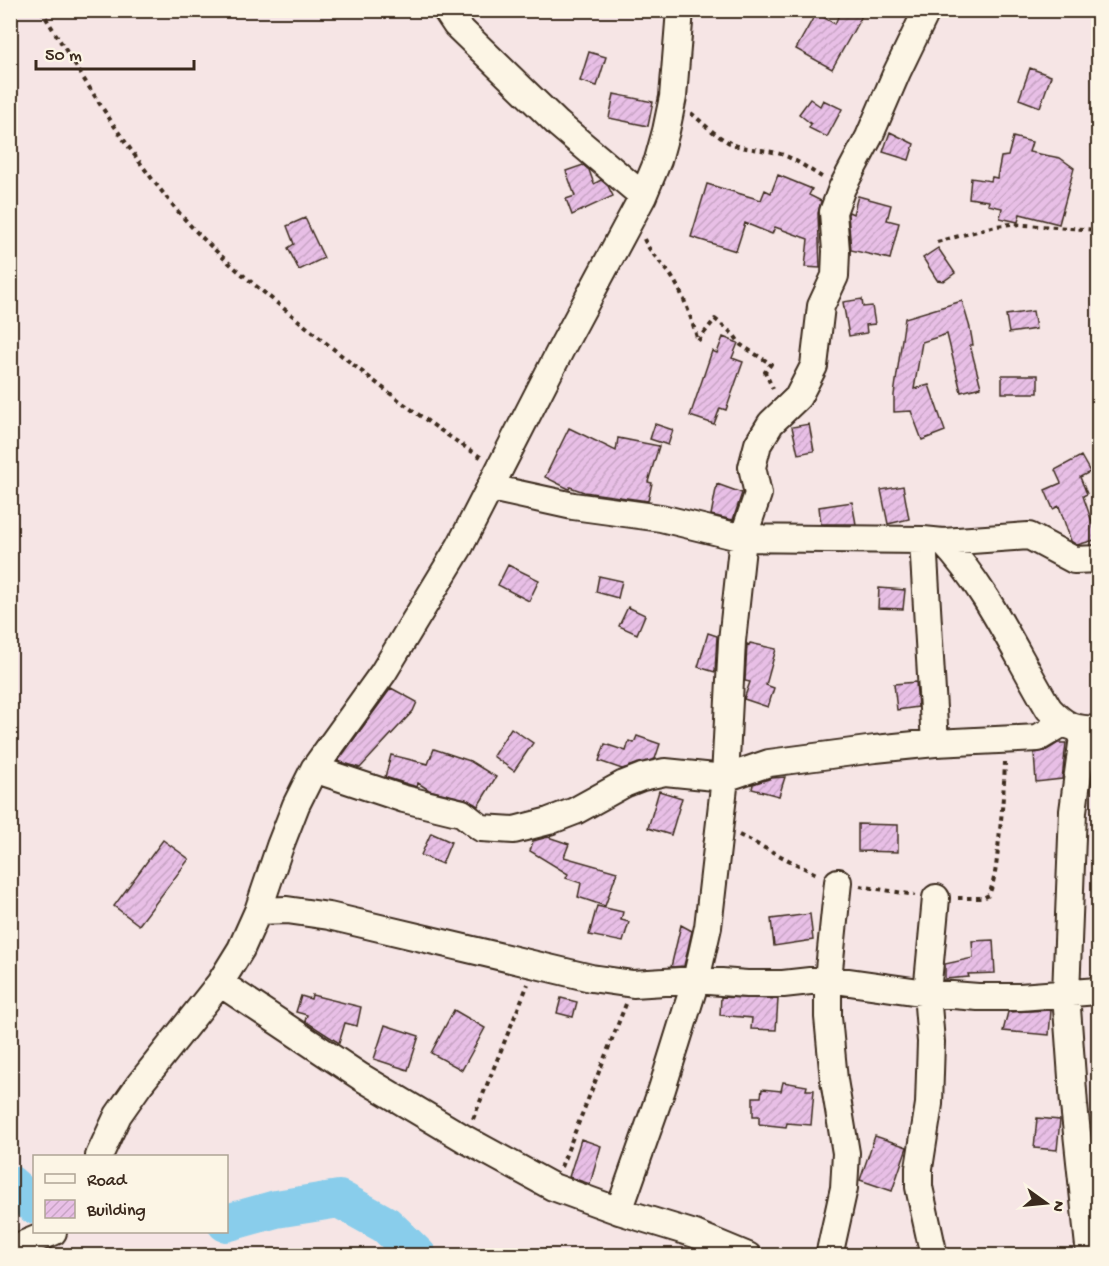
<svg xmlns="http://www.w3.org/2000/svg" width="1109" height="1266" viewBox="0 0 1109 1266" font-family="'Gochi Hand',sans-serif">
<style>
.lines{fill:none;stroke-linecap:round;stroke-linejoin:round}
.river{stroke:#89cdeb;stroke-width:38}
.building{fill:url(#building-hatch);stroke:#3b2a1e;stroke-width:1.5}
.street-casing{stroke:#3b2a1e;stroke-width:30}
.path{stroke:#3b2a1e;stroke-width:4;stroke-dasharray:4.5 4.5;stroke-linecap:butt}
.street{stroke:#fcf5e5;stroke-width:26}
</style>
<defs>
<pattern id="building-hatch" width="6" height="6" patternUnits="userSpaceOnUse" patternTransform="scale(1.5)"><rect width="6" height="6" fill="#e8bfe6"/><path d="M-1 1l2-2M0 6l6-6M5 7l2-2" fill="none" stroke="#c8a4c5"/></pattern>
</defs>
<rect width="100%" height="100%" fill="#f6e5e5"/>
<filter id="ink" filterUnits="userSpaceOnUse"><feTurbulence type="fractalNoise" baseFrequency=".0167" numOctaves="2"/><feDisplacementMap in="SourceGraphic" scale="12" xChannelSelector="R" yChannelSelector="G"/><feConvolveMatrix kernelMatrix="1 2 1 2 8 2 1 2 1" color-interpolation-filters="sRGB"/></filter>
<g filter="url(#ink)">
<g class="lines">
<path class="river" d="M10 1184 34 1205
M226 1223 276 1209 339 1199 386 1225 418 1256"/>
</g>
<path class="building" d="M841 10H865L832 69 796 49 816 13 835 24Z
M589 52 606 57 597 86 580 81Z
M1030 68 1051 76 1040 107 1019 99Z
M614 94 653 102 648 126 609 118Z
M810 99 820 106 823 100 842 109 827 137 809 128 811 124 799 114Z
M890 132 914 144 909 160 883 152Z
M1013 137 1032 142 1029 152 1060 158 1074 168 1059 224 1020 214 1018 222 1000 218 1002 208 988 205 989 201 969 198 971 178 991 181 992 177 997 178 1001 157 1008 156Z
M583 165 589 170 594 184 601 180 608 186 613 196 572 215 566 199 575 196 566 171Z
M778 175 812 189 809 195 821 201 818 213 820 268 805 267 808 239 775 227 772 234 745 223 736 251 691 237 707 184 761 200 765 190 771 193Z
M858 196 891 205 887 220 899 223 890 259 851 250 848 214 849 212 853 214Z
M305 218 324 258 299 270 288 248 294 244 287 226Z
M938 248 955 273 944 281 937 280 923 258Z
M862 299 863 307 872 306 875 324 866 325 867 333 849 336 843 302Z
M962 301 970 328 973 345H970L981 387 961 392 947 334 922 342 914 389 929 385 945 431 922 440 911 411 894 412V395L905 318Z
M1033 311 1036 329 1009 333 1006 315Z
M723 337 738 343 732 358 743 362 726 410 720 408 714 424 690 416 712 351 717 353Z
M1002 375H1038V393H1002Z
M655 424 673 430 668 445 650 439Z
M809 424 814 451 798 454 792 427Z
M569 428 616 451 618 438 659 446 648 482 652 483 648 501 584 492 570 487 569 489 545 477Z
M1081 456 1090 472 1080 477 1087 494 1083 496 1098 539 1077 545 1071 541 1059 506 1053 509 1045 490 1061 483 1055 470Z
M717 484 742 493 733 520 711 515Z
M903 486 909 519 888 524 881 490Z
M852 502 856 524H821L819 507Z
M508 565 539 580 529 601 498 585Z
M599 576 622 581 618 598 596 592Z
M879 588 905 590 903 609 878 608Z
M628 607 645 615 637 634 619 626Z
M708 633 717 636 715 672 698 667Z
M750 643 776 649 766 685 774 688 768 707 744 699 750 682 745 681 747 644 749 645Z
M916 682 918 707 897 710 894 684Z
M391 688 417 702 413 711 360 768 338 761Z
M511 728 533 743 514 771 493 756Z
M637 736 660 744 655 759 622 769 599 761 605 744 626 751 629 741 634 743Z
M1058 743H1066L1062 779 1036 782 1034 753 1045 751Z
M434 749 470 761 496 777 478 806 466 799 429 790 418 783 417 787 385 777 391 755 428 764Z
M785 777 779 796 752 789 753 784 772 778Z
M659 791 682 798 671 835 648 828Z
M858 824 898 825V852L858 851Z
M431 833 451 842 442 864 421 855Z
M548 837 569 844 564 857 617 872 605 906 578 897 581 883 566 878 568 874 530 851 533 841Z
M163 840 189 859 139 925 114 906Z
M597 906 623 912 621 920 629 922 623 942 589 935Z
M810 914 813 940 774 946 771 919Z
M681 925 692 931 684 966 671 967Z
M993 940 995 973 968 974 969 977 945 979V964L973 958 972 941Z
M312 995 361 1007 357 1026 345 1023 339 1043 305 1021 307 1015 296 1012 301 996 311 999Z
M721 997 778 999 776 1030 751 1029 752 1018 720 1015Z
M561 998 577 1002 573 1017 557 1013Z
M454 1010 485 1028 462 1070 431 1053Z
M1051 1010 1049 1035 1003 1031 1008 1012Z
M385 1025 419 1036 408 1070 374 1059Z
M783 1082 807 1086 806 1090H814L811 1125 787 1123 786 1127 759 1124V1116H753V1097H761L762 1089 781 1091Z
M1037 1118 1060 1120 1057 1150 1034 1148Z
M875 1136 907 1147 892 1191 860 1180Z
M581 1139 601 1146 590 1184 569 1177Z"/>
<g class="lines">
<defs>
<path id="street" d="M446 10 456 25 558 124 643 196
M491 488 573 506 661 518 743 538 923 540 943 542C987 588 1016 654 1049 709 1066 727 1073 729 1098 730
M923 540 935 743
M943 542 1029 536 1074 560 1098 559
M1084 729 1073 811 1066 994 1074 1105 1090 1256
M314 769 404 799 462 813 481 828 514 830 549 821 575 811 624 784 642 777 665 772 725 778 769 763 875 749 935 743 1038 738 1063 723
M258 911 287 910 329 916 591 978 633 984 696 980 747 984H783L828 979 927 993 978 997H1020L1098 991
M220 983 361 1077 465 1139 553 1187 619 1211 695 1234 748 1256
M99 1156 118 1115 139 1085 220 983 241 949 258 911 280 846 296 805 314 769 383 673 460 546 561 349 643 196 658 160 666 131 673 97 680 10
M619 1211 662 1089 696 980 708 927 725 778 732 641 743 538 758 494 752 467 758 444 771 423 798 397 814 366 821 306 835 276 836 251 833 212 842 188 869 137 897 72 927 10
M10 1250 53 1232
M829 1256 844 1188 846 1153 834 1080 828 1017V979L838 882
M934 1256 919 1187V1168L929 1104 931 1042 927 993 936 898"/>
</defs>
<use href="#street" class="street-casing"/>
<path class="path" d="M41 10C85 81 128 153 182 216 214 253 256 286 293 316 354 366 416 416 482 458
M691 113C704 124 717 137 732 144 747 150 762 149 777 153 793 157 808 169 822 177
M644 239C650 253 661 262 670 274 684 295 691 317 698 341L715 319 734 335 741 345 771 364 765 372 773 389
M937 242 996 226 1011 224 1098 230
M739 835 818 875
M860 886 915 895
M958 898H983L989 895C996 877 997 858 999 839 1002 813 1004 787 1005 762
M473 1119 528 984
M561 1167 626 1004"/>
<use href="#street" class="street"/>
</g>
</g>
<rect width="1109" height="1266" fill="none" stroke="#fcf5e5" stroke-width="36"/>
<rect x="18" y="18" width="1073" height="1230" fill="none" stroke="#3b2a1e" stroke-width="2" filter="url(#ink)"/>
<rect x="33" y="1155" width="195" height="78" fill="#fcf5e5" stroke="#afa495" stroke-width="1.5"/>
<rect x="45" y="1174" width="30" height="9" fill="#fcf5e5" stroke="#afa495" stroke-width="1.5"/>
<text x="87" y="1185" font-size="18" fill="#3b2a1e">Road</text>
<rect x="45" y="1200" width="30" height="18" fill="url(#building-hatch)" stroke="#afa495" stroke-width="1.5"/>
<text x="87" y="1215" font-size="18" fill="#3b2a1e">Building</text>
<g transform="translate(1046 1203) rotate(105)" stroke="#fcf5e5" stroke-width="4.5" paint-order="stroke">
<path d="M0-4.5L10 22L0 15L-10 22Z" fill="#3b2a1e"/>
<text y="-9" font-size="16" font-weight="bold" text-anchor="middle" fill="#3b2a1e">N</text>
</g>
<path d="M36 60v9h158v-9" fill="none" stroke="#3b2a1e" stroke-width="3"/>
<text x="45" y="60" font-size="18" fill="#3b2a1e" stroke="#fcf5e5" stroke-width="4.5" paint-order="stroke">50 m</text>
</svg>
